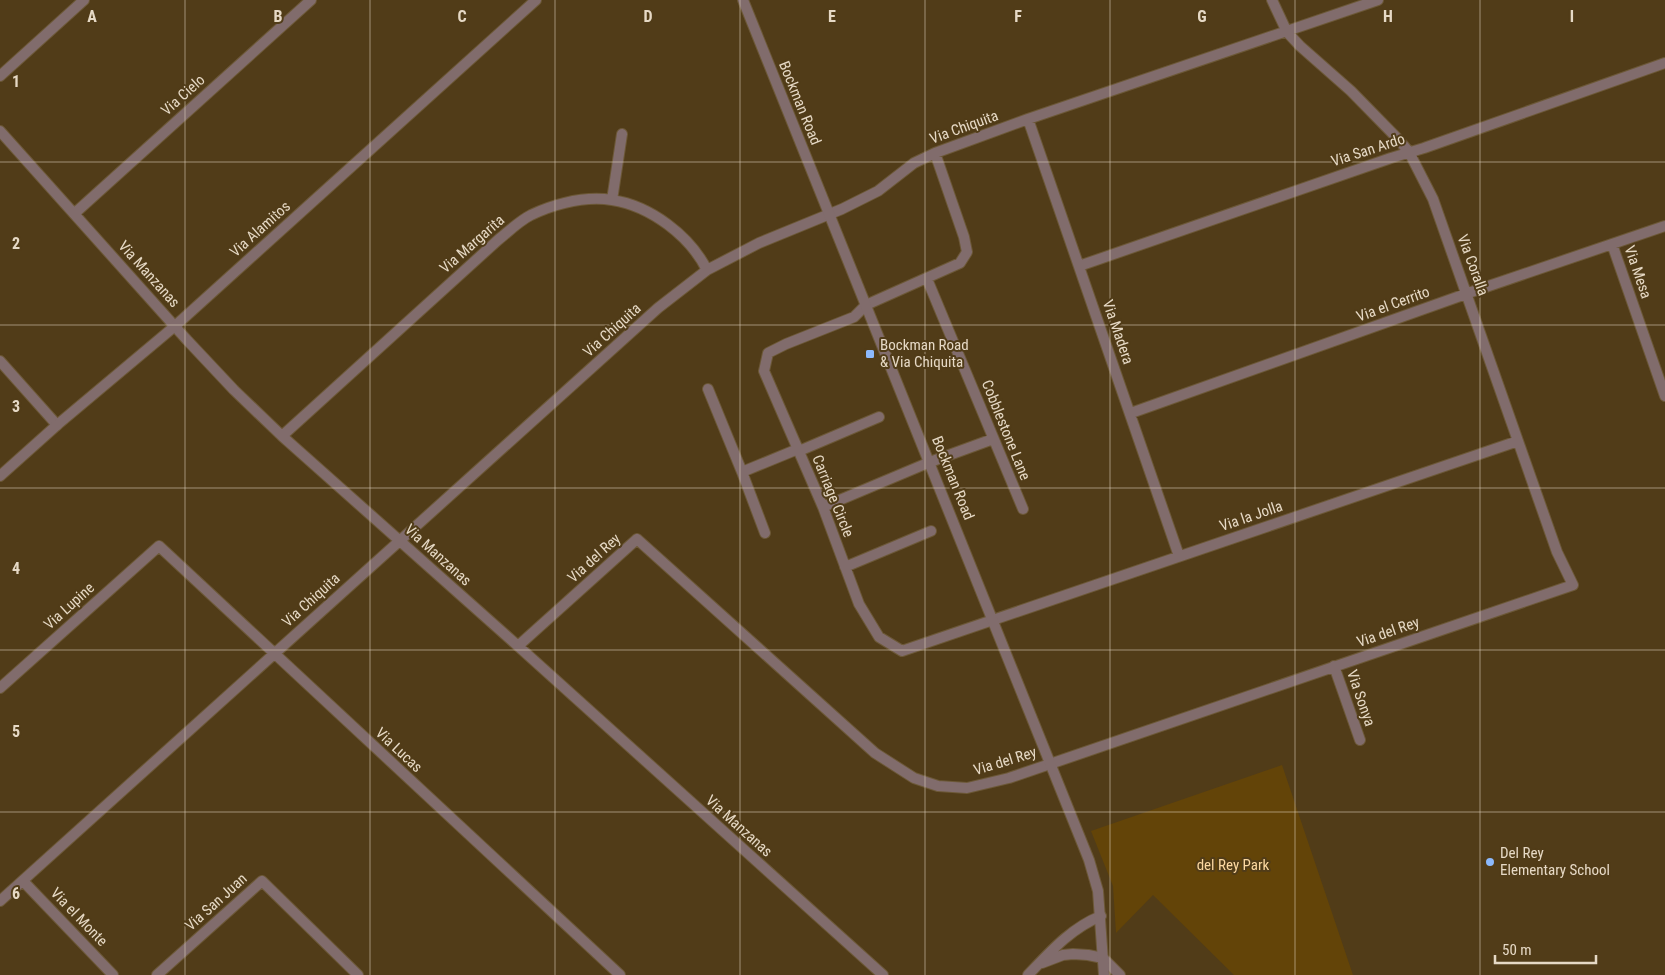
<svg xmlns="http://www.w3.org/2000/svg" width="1665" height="975" viewBox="0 0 1665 975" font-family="'Roboto Condensed',sans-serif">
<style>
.green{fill:#634408}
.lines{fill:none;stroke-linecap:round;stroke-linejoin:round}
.minor-casing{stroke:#6c5837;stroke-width:12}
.tertiary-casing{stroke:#6c5837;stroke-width:12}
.minor{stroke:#816c6c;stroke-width:10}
.tertiary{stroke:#816c6c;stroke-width:10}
.grid{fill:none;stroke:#e6d9c5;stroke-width:1;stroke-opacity:0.55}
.poi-dot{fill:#8cb9fc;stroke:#513c18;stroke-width:2}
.labels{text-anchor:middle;stroke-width:4;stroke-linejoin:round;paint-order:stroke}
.street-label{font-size:15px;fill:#e6d9c5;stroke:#513c18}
.poi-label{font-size:15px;fill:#e6d9c5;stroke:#513c18;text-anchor:start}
.park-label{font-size:15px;fill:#fcd8a1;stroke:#513c18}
.grid-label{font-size:16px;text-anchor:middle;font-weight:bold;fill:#e6d9c5;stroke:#513c18;stroke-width:4;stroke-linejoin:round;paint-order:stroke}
</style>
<rect width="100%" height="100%" fill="#513c18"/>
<path class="green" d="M1282 765 1353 975H1234L1153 895 1116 933 1113 886 1091 831Z"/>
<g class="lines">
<defs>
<path id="minor" d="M0 76 84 0
M1028 119 1179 556
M0 131 187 340 234 390 282 436 518 646 883 975
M935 153 964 237 967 252 960 263 866 305 854 317 786 344 768 353 764 371 823 507 859 604 879 637 902 651 1518 441
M612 200 622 134
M75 213 311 0
M1612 244 1665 396
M1079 266 1391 158 1424 148 1665 63
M927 279 1023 509
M0 361 57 425
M708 389 742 472 798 449
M1131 413 1477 290 1665 226
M282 436 498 240C508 232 519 221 531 215 555 204 585 196 612 200 651 206 690 236 707 270
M799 451 879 417
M742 472 765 533
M823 507 930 462 993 439
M845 567 931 531
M518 646 637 539 875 753 914 778 938 786 967 788 1009 778 1573 585 1557 552 1433 199 1409 152 1398 139 1351 91 1300 46 1287 32 1272 0
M1334 666 1360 740
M0 688 159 546 620 975
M23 881 113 975
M0 901 658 308 707 270 759 243 842 209 878 191 914 163 935 153 1028 119 1378 0
M1042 963 1063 955 1073 954 1088 955 1103 958 1120 975
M157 975 262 881 358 975
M1028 975C1050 952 1071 928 1101 916"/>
<path id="tertiary" d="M743 0 1089 860 1098 891 1104 975
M0 476 57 425 175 326 536 0"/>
</defs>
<use href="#minor" class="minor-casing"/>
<use href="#tertiary" class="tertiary-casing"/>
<use href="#minor" class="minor"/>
<use href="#tertiary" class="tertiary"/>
</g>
<path class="grid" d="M185 0V975M370 0V975M555 0V975M740 0V975M925 0V975M1110 0V975M1295 0V975M1480 0V975M0 162H1665M0 325H1665M0 488H1665M0 650H1665M0 812H1665"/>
<g class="poi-dot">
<rect x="865" y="349" width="10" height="10" rx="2.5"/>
<circle cx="1490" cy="862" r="5"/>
</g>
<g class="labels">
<g class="street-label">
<text transform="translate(183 95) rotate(-42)" y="5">Via Cielo</text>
<text transform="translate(800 103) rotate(68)" y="5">Bockman Road</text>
<text transform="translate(964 127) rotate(-20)" y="5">Via Chiquita</text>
<text transform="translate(1368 150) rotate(-18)" y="5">Via San Ardo</text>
<text transform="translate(260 229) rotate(-42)" y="5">Via Alamitos</text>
<text transform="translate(472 244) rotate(-41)" y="5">Via Margarita</text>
<text transform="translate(1473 265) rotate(70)" y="5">Via Coralla</text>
<text transform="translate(1638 272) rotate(71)" y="5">Via Mesa</text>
<text transform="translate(149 274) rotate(48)" y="5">Via Manzanas</text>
<text transform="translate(1393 304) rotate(-20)" y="5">Via el Cerrito</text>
<text transform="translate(612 330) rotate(-42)" y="5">Via Chiquita</text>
<text transform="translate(1118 332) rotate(71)" y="5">Via Madera</text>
<text transform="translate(1006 430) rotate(68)" y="5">Cobblestone Lane</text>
<text transform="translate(953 478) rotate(68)" y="5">Bockman Road</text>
<text transform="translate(833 496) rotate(68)" y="5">Carriage Circle</text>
<text transform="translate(1251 516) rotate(-19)" y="5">Via la Jolla</text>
<text transform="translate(438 555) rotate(42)" y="5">Via Manzanas</text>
<text transform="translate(594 558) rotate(-42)" y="5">Via del Rey</text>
<text transform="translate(311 600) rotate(-42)" y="5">Via Chiquita</text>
<text transform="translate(69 606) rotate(-42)" y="5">Via Lupine</text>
<text transform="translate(1388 632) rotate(-19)" y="5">Via del Rey</text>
<text transform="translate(1361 698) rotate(71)" y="5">Via Sonya</text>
<text transform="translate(399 750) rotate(43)" y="5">Via Lucas</text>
<text transform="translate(1005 761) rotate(-17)" y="5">Via del Rey</text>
<text transform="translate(739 826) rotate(42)" y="5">Via Manzanas</text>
<text transform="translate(216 902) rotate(-42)" y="5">Via San Juan</text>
<text transform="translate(79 917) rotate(46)" y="5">Via el Monte</text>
</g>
<g class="poi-label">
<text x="880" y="350">Bockman Road<tspan x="880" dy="17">&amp; Via Chiquita</tspan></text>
<text x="1500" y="858">Del Rey<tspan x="1500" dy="17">Elementary School</tspan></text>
</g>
<g class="park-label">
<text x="1233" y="870">del Rey Park</text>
</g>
</g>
<g class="grid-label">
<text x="92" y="22">A</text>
<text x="278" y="22">B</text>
<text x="462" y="22">C</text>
<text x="648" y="22">D</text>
<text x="832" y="22">E</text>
<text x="1018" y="22">F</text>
<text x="1202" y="22">G</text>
<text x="1388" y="22">H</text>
<text x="1572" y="22">I</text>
<text x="16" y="87">1</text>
<text x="16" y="249">2</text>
<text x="16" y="412">3</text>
<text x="16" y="574">4</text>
<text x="16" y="737">5</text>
<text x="16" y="899">6</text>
</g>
<path d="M1495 955v8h101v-8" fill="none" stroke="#e6d9c5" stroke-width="2.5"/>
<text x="1502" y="955" font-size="15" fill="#e6d9c5" stroke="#513c18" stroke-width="4" paint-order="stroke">50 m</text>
</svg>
